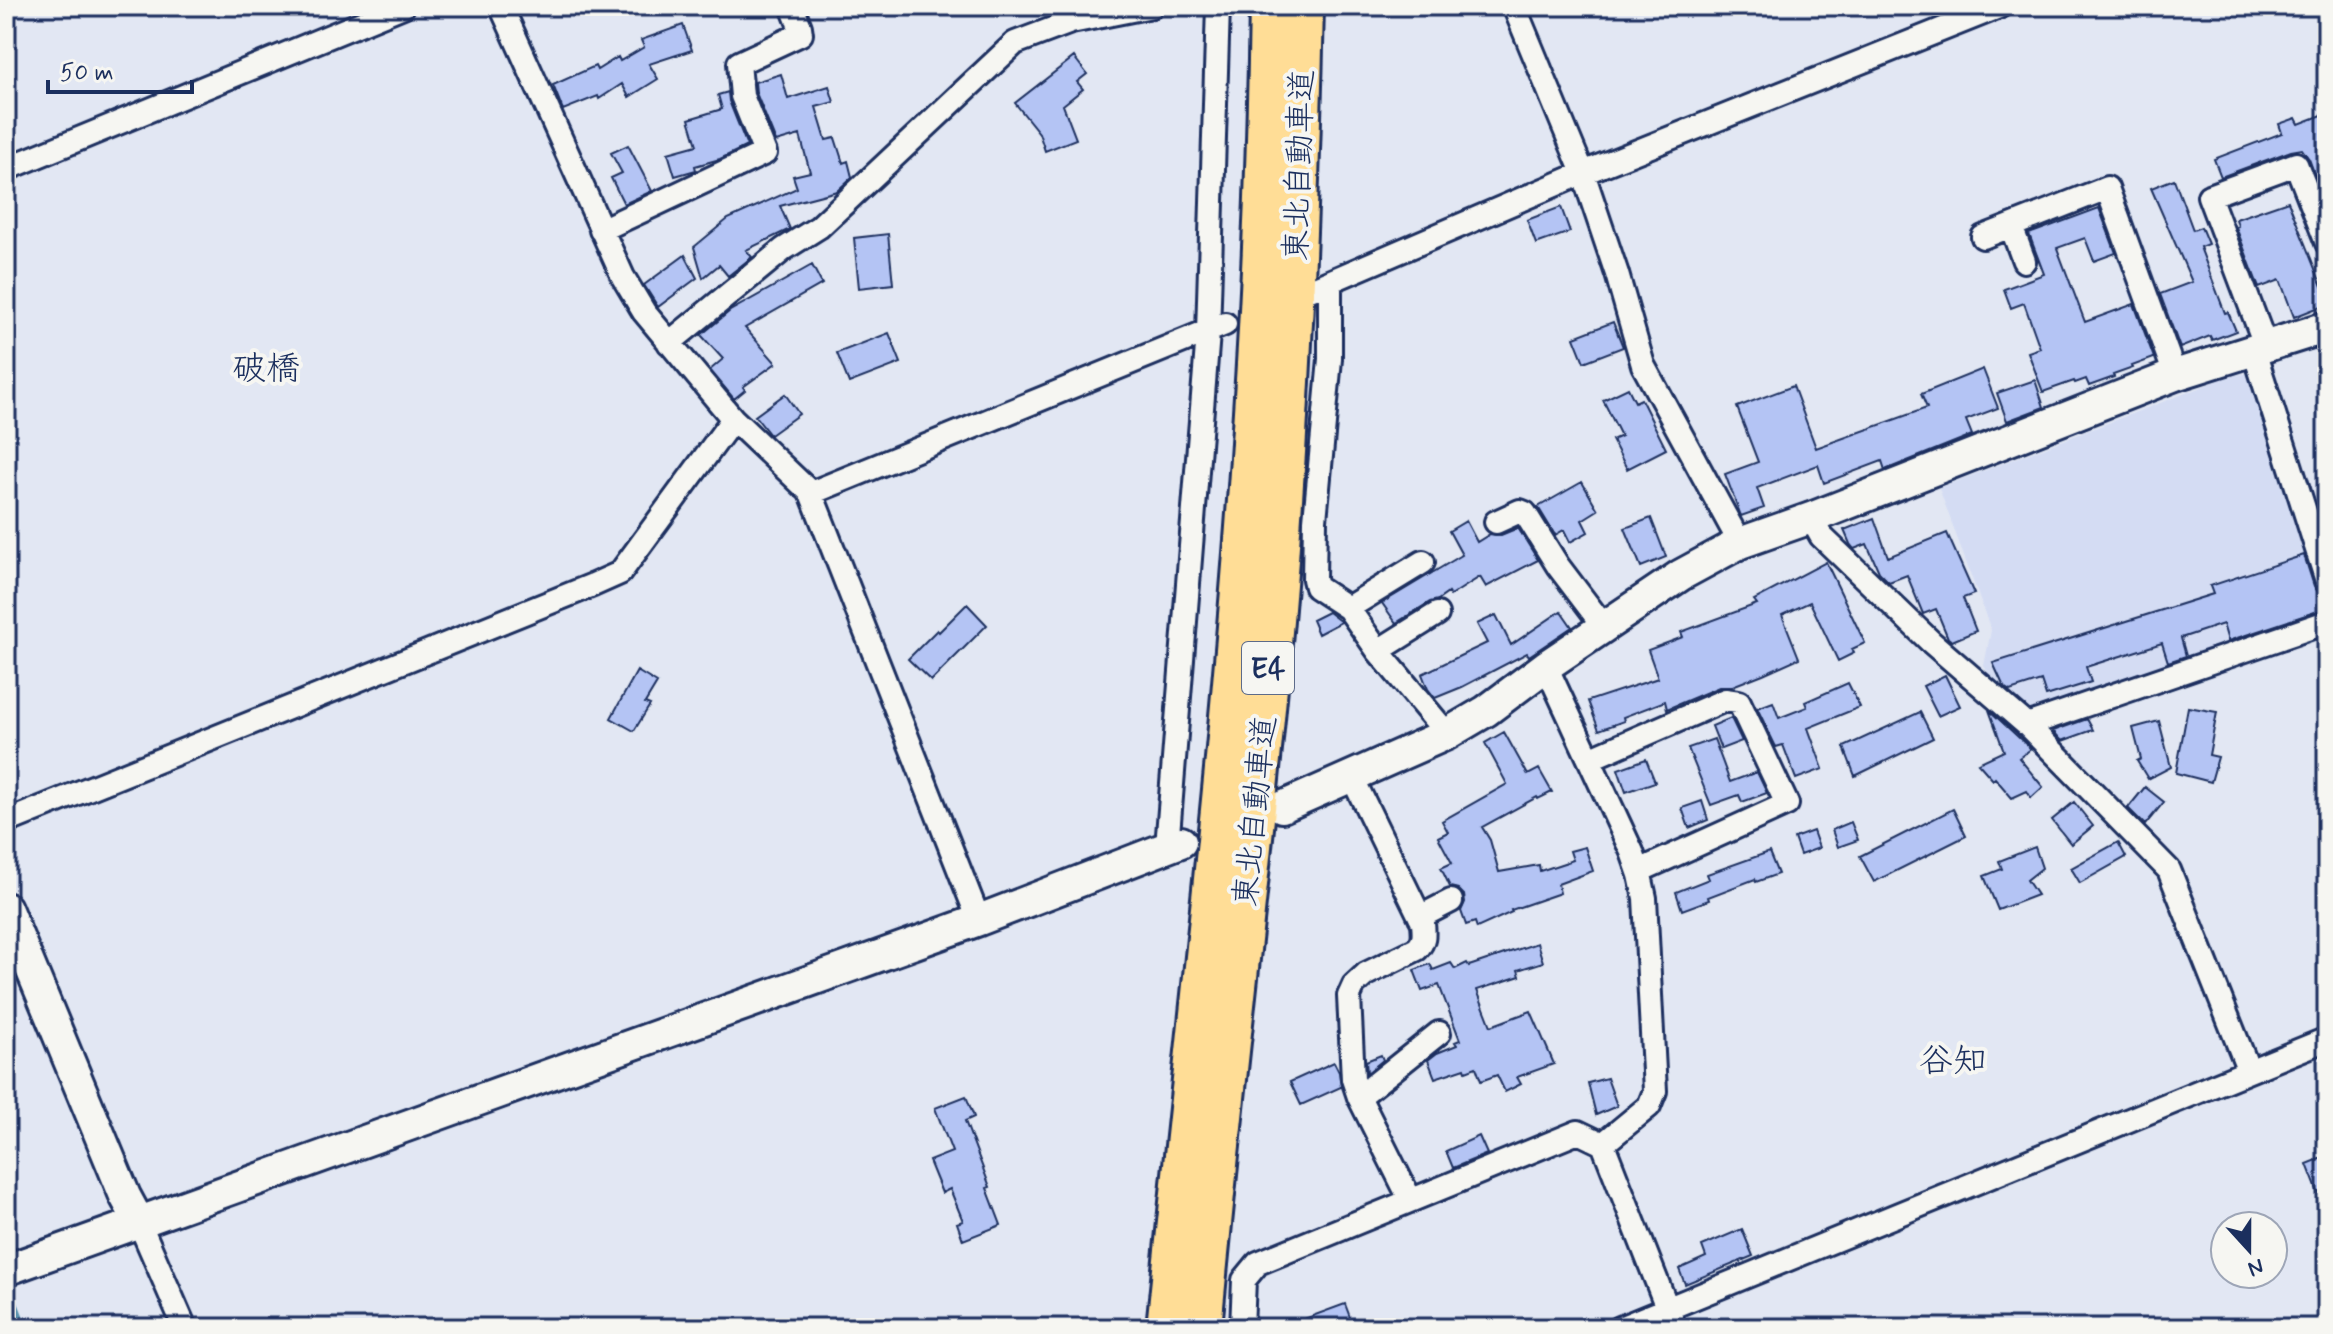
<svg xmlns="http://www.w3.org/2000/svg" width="2333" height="1334" viewBox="0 0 2333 1334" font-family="Mynerve,'Klee One',sans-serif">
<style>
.built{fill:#d4dcf3}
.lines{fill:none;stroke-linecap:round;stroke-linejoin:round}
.stream{stroke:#5d94b0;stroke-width:6}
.building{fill:#b4c4f4;stroke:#1b2f5e;stroke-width:2}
.street-casing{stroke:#1b2f5e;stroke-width:28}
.secondary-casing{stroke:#1b2f5e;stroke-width:36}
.highway-casing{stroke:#1b2f5e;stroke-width:46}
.street{stroke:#f6f6f2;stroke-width:22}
.secondary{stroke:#f6f6f2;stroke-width:30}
.highway{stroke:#ffdd96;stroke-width:40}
.labels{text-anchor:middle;stroke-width:8;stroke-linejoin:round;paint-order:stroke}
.shield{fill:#f6f6f2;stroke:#5d6b8a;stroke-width:2}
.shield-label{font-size:30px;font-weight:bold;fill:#1b2f5e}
.street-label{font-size:32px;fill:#1b2f5e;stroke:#f6f6f2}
.neighbourhood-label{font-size:34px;fill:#1b2f5e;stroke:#f6f6f2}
</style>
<rect width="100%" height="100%" fill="#e2e7f3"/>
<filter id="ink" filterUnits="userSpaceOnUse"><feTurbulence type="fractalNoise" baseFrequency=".0125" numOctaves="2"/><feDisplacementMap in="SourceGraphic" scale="16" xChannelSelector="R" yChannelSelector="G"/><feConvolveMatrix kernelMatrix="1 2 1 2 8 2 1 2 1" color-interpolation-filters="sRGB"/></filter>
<g filter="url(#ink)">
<path class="built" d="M2251 373 2327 596V615L2028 715 2006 700 1984 666 1991 630 1939 488 2230 376Z"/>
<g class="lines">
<path class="stream" d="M12 1295 25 1328"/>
</g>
<path class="building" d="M683 25 692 50 649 64 658 79 629 97 622 84 599 99 598 96 563 110 553 85 595 66 597 70 618 57 620 61 644 47 641 40Z
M1074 57 1087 74 1077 82 1083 89 1063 105 1076 139 1045 151 1039 133 1015 103Z
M781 74 788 99 829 86 834 102 816 107 826 140 835 138 843 163 848 161 852 177 837 191 780 206 790 229 746 250 752 257 728 276 719 265 703 278 694 247 728 219 797 188 793 176 810 172 800 135 776 142 756 93 755 82Z
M728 92 729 101 747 146 720 159 695 166 696 170 675 176 668 153 697 145 689 119 722 109 718 95Z
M2322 115 2327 127V179L2318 183 2309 159 2302 149 2291 151 2221 177 2214 159 2282 133 2279 124 2296 118 2299 124Z
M628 145 652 191 624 204 611 178 622 173 611 153Z
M2174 179 2193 230 2201 227 2208 244 2200 247 2225 313 2228 312 2236 331 2212 340 2210 336 2180 348 2160 294 2192 282 2151 188Z
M2288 201 2327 299V304L2294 317 2280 280 2259 288 2236 227 2238 226 2236 219Z
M1561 207 1570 232 1536 244 1527 220Z
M2099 208 2116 253 2094 261 2085 238 2057 248 2085 322 2134 304 2154 358 2132 366 2133 368 2113 375 2114 377 2089 386 2086 379 2075 383 2074 381 2043 392 2028 352 2040 348 2024 303 2011 308 2004 289 2044 274 2029 234Z
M888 234 893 284 859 288 854 238Z
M685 255 697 278 658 307 644 285Z
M812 265 822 284 745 328 776 363 743 387 745 390 734 399 710 370 723 359 701 335 730 311Z
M1613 322 1623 347 1584 362 1574 337Z
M889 333 901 363 849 383 837 353Z
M1983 369 1998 408 1966 420 1972 435 1885 470 1882 461 1824 483 1818 465 1757 488 1764 508 1741 516 1725 474 1758 462 1737 407 1793 386 1816 448 1927 408 1921 394Z
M2035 380 2044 407 2007 421 1997 393Z
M1628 388 1635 402 1641 399 1666 449 1627 469 1612 440 1621 436 1603 400Z
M785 394 799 414 770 435 755 416Z
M1582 482 1598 510 1582 520 1588 532 1570 542 1564 530 1555 535 1538 507Z
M1651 518 1666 557 1641 567 1625 528Z
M1874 518 1888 557 1947 533 1974 594 1963 598 1976 631 1952 641 1948 638 1936 609 1923 614 1907 575 1889 582 1879 572 1867 544 1854 549 1850 544 1844 530Z
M1466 521 1477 542 1490 534 1501 535 1518 528 1538 560 1486 587 1480 577 1450 596 1448 593 1438 600 1430 602 1396 623 1382 603 1462 555 1449 531Z
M2304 555 2314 586 2318 592 2327 595V608L2228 641 2223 624 2181 638 2186 656 2168 662 2162 643 2086 667 2091 682 2046 696 2041 681 2010 691 2004 687 1993 663 2213 594 2210 586Z
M1826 562 1865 643 1852 649 1854 653 1838 661 1810 602 1782 615 1799 658 1763 674 1730 687H1719L1667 709 1665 701 1623 717 1624 721 1599 730 1588 701 1658 678 1648 650 1683 637 1681 632 1757 604 1754 600Z
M967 604 987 625 931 681 908 659 937 630 939 632Z
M1561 611 1572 627 1529 656 1527 653 1462 687 1435 698 1428 689 1422 674 1487 643 1477 624 1496 615 1511 645Z
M1328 612 1341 622 1318 634 1312 620Z
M637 671 657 683 645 703 650 705 634 731 611 718Z
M1945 675 1960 706 1938 716 1923 686Z
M1848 683 1860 707 1808 728 1823 769 1796 779 1783 745 1776 747 1757 708 1773 702 1779 718 1807 707 1805 702Z
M2188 707 2217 712 2209 755 2218 757 2211 782 2176 773Z
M1989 710 2031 749 2019 758 2043 787 2031 798 2027 791 2012 798 1995 778 1993 780 1978 763 2004 751Z
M1920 712 1933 738 1855 776 1844 747Z
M1731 718 1742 741 1721 749 1712 726Z
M2087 719 2093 730 2062 741 2053 731Z
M2159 721 2171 767 2148 779 2137 761 2141 759 2133 728Z
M1504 732 1528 775 1539 769 1552 792 1538 799 1537 797 1482 827 1490 840 1499 872 1539 865 1540 871 1573 860 1570 851 1585 847 1593 871 1558 884 1560 893 1511 910 1512 912 1477 928 1475 922 1466 925 1461 911 1465 902 1464 895 1458 889 1450 887 1441 868 1452 863 1438 837 1448 832 1442 821 1507 784 1485 743Z
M1714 739 1730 782 1757 772 1767 793 1742 802 1739 795 1711 805 1688 748Z
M1646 759 1655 782 1626 792 1618 769Z
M2145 787 2164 802 2145 825 2128 808Z
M1702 801 1708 820 1689 828 1682 808Z
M2074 802 2093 826 2071 844 2052 820Z
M1953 809 1966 836 1874 882 1860 856Z
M1851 822 1858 840 1838 847 1832 830Z
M1813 831 1819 848 1800 855 1794 838Z
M2118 842 2126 857 2080 883 2071 868Z
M2035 847 2042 868 2027 880 2037 895 1998 910 1984 876 2002 869 1999 861Z
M1769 852 1778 874 1756 882 1755 879 1708 897 1709 900 1682 910 1676 892 1709 879 1707 874Z
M1537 943 1543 962 1518 970 1520 976 1477 990 1491 1026 1531 1011 1554 1064 1517 1077 1521 1084 1505 1092 1497 1075 1481 1081 1476 1067 1466 1071 1465 1068 1435 1078 1428 1060 1437 1053 1457 1045 1455 1042 1460 1040 1439 985 1422 991 1414 970 1430 964 1433 970 1451 963 1455 969 1467 963 1469 966Z
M1381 1055 1383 1060 1367 1073 1366 1061Z
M1334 1062 1339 1072 1341 1087 1301 1105 1290 1082Z
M1607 1078 1617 1106 1596 1115 1588 1083Z
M966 1096 974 1117 965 1121 990 1187 987 1188 1001 1225 963 1240 957 1223 963 1221 950 1189 942 1193 929 1161 952 1152 935 1108Z
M1479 1136 1487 1154 1453 1168 1446 1151Z
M2327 1156V1213H2326L2307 1164Z
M1742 1229 1753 1256 1685 1284 1679 1269 1706 1257 1702 1246Z
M1345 1304 1354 1328H1286L1285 1326Z"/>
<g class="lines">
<defs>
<path id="street" d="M501 6 623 277 644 312 733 419 811 493 979 920
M1514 6 1583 173 1617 274 1643 365 1740 543
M6 169 403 6
M2011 226 2024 261
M601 230 765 153 742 96 739 63 801 34 800 27 792 6
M1983 237 2107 188 2175 375
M1330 282V359L1315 520 1314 579 1316 587 1348 608 1378 651 1447 734
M1310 290 1583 173 2001 6
M669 343 784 249 819 227 1015 43 1071 22 1152 6
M2266 347 2209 196 2296 164 2327 243
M2254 351 2327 581
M811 493 1225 324
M1811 518 1821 536 1931 642 2027 725 2169 870 2249 1071
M1496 522 1520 511 1525 513 1558 566 1605 628
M1348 608 1423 562
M1378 651 1437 614
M1546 666 1632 852 1640 875 1645 898 1655 1091 1649 1106 1603 1144 1675 1328
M2027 725 2327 622
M1589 759 1725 700 1739 702 1787 804 1639 871
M1351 775 1423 923C1424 934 1425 941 1417 949L1366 974 1354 985 1349 996 1353 1079 1359 1097 1410 1199
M6 822 593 585 620 573 733 419
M1167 847 1208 333 1218 6
M1420 917 1451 901
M1359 1097 1439 1033
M139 1222 185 1328
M1242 1328 1244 1280 1258 1263 1578 1132 1603 1144
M1620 1328 2327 1039"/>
<path id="secondary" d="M1282 807 1447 734 1486 711 1546 666 1681 575 1740 543 1811 518 2175 375 2327 327
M6 908 125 1196 139 1222
M6 1270 979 920 1181 842"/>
<path id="highway" d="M1167 1328C1198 1023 1235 718 1254 412 1263 277 1268 141 1270 6
M1201 1328C1224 1071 1258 816 1278 559 1291 375 1299 190 1303 6"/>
</defs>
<use href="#street" class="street-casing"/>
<use href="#secondary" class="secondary-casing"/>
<use href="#highway" class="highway-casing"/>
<use href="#street" class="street"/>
<use href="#secondary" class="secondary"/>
<use href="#highway" class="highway"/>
</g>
</g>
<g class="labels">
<rect class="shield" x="1242" y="642" width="52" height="52" rx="6"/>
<g class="shield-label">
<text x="1268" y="678">E4</text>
</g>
<g class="street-label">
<text transform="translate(1298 165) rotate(-88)" y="11">東北自動車道</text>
<text transform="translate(1254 811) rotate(-84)" y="11">東北自動車道</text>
</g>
<g class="neighbourhood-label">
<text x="266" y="379">破橋</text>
<text x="1953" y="1071">谷知</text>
</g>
</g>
<rect width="2333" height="1334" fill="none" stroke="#f6f6f2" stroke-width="32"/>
<rect x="16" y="16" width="2301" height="1302" fill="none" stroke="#1b2f5e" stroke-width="3" filter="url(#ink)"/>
<g transform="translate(2249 1250) rotate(159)"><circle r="38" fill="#f6f6f2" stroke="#9ea6b7" stroke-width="2"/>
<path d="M0-6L14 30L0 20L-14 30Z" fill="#1b2f5e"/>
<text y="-12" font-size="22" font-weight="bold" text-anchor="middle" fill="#1b2f5e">N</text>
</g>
<path d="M48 80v12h144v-12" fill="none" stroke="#1b2f5e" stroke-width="4"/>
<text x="60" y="80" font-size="24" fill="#1b2f5e" stroke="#f6f6f2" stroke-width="6" paint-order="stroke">50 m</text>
</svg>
